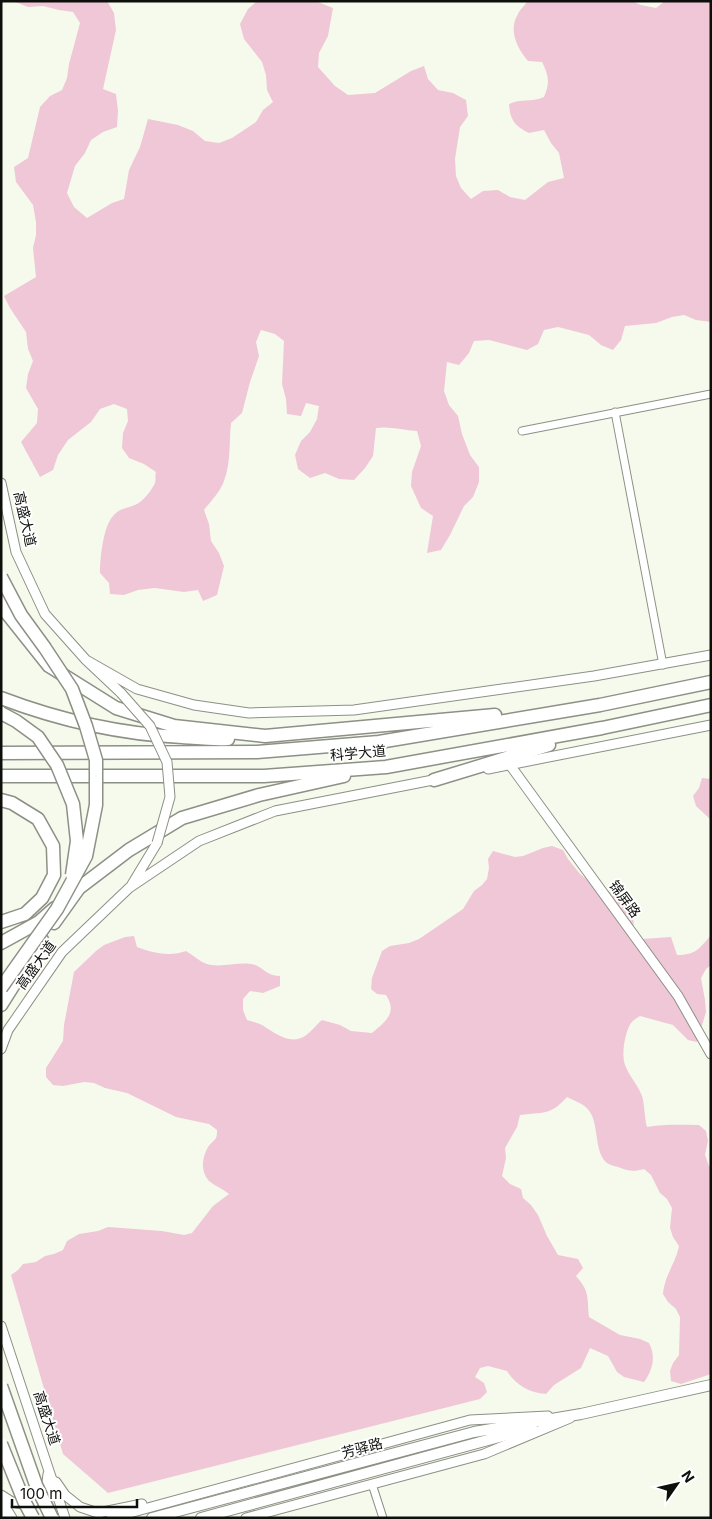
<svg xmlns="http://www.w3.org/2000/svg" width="712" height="1519" viewBox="0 0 712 1519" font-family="Inter,'Noto Sans SC',sans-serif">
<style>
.green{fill:#f0c7d6}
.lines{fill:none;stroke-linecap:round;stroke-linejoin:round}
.street-casing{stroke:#8c9085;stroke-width:9}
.secondary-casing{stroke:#8c9085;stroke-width:11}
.primary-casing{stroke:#8c9085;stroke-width:12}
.highway-casing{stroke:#8c9085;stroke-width:15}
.street{stroke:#fff;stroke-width:7}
.secondary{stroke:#fff;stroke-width:9}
.primary{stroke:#fff;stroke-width:10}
.highway{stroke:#fff;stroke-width:12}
.secondary-bridge-casing{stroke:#8c9085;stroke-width:11;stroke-linecap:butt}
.highway-bridge-casing{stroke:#8c9085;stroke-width:15;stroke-linecap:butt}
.secondary-bridge{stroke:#fff;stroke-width:9}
.highway-bridge{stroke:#fff;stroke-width:12}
.labels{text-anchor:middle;stroke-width:4;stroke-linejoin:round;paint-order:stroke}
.street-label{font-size:14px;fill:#0d0f0b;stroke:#fff}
</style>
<rect width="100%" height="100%" fill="#f5faed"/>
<path class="green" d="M13 1H107L114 13 116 30 103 89 116 94 118 111 117 127 103 132 91 140 85 153 75 166 67 193 74 207 87 218 112 203 124 199 129 170 140 147 148 119 178 125 193 131 205 141 219 143 232 138 256 122 263 110 273 102 267 90 266 75 262 62 244 39 240 24 248 9 257 1H311L318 2 333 8 328 36 319 53 318 67 335 86 348 95 375 93 411 71 424 66 428 79 438 90 453 93 466 100 468 116 460 127 455 159 456 176 461 188 471 199 483 191 498 190 510 197 525 200 548 182 564 178 559 153 551 143 544 130 529 133C515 126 510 120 509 104 522 98 530 103 544 97 550 83 549 76 542 62L528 61C517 48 508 30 518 14 520 9 525 6 527 1H632L641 5 656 8 665 1H711V322L696 320 684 315 672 317 656 323 625 326 621 340 613 350 601 345 589 335 558 327 544 330 538 344 527 350 489 340 474 341 469 353 459 365 447 362 444 391 449 405 458 416 462 434 470 455 479 467V482L473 497 464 506 450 535 441 550 427 553 433 516 421 508 411 486 412 472 421 446 417 431C403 430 390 426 376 428L373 456 365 468 354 480 339 479 325 473 310 478 298 469 295 455 301 441 310 432 317 419 319 406 306 403 301 416 287 414 286 399 282 384 284 341 275 334 261 330 256 342 259 356 250 382 242 413 231 423C229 442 231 463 224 481 220 492 211 501 204 510L209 524 211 541 219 553 224 566 217 595 203 601 198 590 184 592 155 588 138 590 124 595 110 594 109 583 100 573C100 558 103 527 113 516 121 507 127 509 137 504 143 501 152 490 155 483 156 480 155 475 156 472L144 464 129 458 122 448 123 433 128 421 127 409 114 404 100 409 91 422 68 440 58 455 53 470 40 477 21 442 37 423 38 409 26 388 28 374 33 361 28 349 26 332 10 308 4 296 36 277 33 248 36 235V222L33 205 16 182 14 167 28 158 40 107 50 96 62 90 67 78 69 64 80 23 73 12 59 10 43 6 28 7Z
M702 778 711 779V820L696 806 693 796 699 788Z
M552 846 563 850 568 859 580 874 589 881 598 884 626 903 633 911 634 932 642 939 671 937 677 955C696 955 699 949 711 935V965L706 969 701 978 705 1000 706 1012 697 1042 688 1040 673 1025 640 1016C637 1018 633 1020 631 1023 625 1032 621 1054 625 1065 629 1076 638 1085 642 1096 645 1106 644 1117 647 1127 665 1124 681 1125 699 1125L706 1131 708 1141 705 1155 709 1166H711V1374L681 1384 671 1381 670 1371 673 1363 679 1355 680 1317 676 1309 668 1302 663 1294C665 1274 675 1265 679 1246L673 1237 670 1228 672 1208 667 1199 660 1193 651 1175 644 1169C634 1172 627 1171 618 1167 614 1166 610 1165 607 1163 594 1153 599 1126 590 1112 585 1104 575 1101 567 1097 550 1116 543 1112 520 1115L517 1127 505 1148 506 1158 502 1176 510 1184 521 1189 523 1198 531 1205 538 1215 547 1236 558 1255 578 1259 583 1268 576 1276C590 1292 587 1297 589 1317L620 1335 640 1339 649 1343C656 1356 653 1370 644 1382L624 1377 617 1372 608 1356 590 1348 581 1368 554 1385 546 1394C529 1393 516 1385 507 1371L488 1366 480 1368 475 1377 484 1383 487 1392 480 1399 108 1493 63 1454 11 1275 18 1270 23 1264 36 1262 45 1256 54 1254 63 1250 67 1241 79 1234 98 1231 108 1227 162 1231 184 1235 192 1233 213 1206 229 1194C223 1189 215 1186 209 1181 200 1171 202 1158 208 1147 210 1144 214 1141 216 1138 217 1135 217 1133 217 1130L209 1124 176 1117 127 1093 105 1088 94 1083 84 1082 63 1086 53 1085 46 1077V1068L63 1041 64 1025 74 972 96 951 104 945 125 937 134 936 137 947C153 953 170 957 186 951 193 955 200 962 207 964 221 968 236 962 251 964 259 965 262 970 268 973 271 975 276 976 280 976V986L263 993 250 991 243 999V1010L247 1020C253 1022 260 1023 265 1027 276 1034 291 1045 305 1036 311 1032 316 1025 322 1020L340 1025 351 1031 372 1033C385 1022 398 1013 386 995L377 994 371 989 372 978 382 951 390 946 409 943 419 939 463 909 474 891 482 885 487 879 489 868 488 859 493 851 515 857 523 856 543 848Z"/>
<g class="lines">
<defs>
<path id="street" d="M615 412 663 665
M522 431 711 394
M372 1484 383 1518"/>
<path id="secondary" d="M1 483 16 552 45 614 86 660 121 693
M86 660 137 689 194 705 249 713 354 710 594 676 711 655
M510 765 678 996 711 1054
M488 769 711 725
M131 886 157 843
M1 1049 8 1030 62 952 129 888 199 841 275 811 438 779
M1 1326 49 1471 65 1518
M56 1482 65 1495 80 1507 98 1513 142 1504
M1 1495 12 1502 28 1505 41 1499 46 1490 48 1474
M1 1500 12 1518
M1 1511V1517
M111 1518 470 1420 548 1416
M246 1518 484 1454 570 1418"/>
<path id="primary" d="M152 1518 474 1432 581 1414 711 1385
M201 1518 532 1428"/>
<path id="highway" d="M1 602 6 612 49 666 116 708 174 726 265 736 495 715
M1 698C59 720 120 734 182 737 197 738 212 740 228 739
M1 753 257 752 379 742 600 705 711 682
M1 776H264L386 767 602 728 711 705
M434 780 549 745
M1 800 12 803 38 819 53 846 54 875 42 898 25 914 1 922
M54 923 79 888 129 850 182 818 259 795 344 776
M1 943 39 922 55 908
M1 1005 42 940"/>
</defs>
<use href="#street" class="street-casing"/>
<use href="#secondary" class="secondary-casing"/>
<use href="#primary" class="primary-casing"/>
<use href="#highway" class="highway-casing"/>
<use href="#street" class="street"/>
<use href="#secondary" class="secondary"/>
<use href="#primary" class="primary"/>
<use href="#highway" class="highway"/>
<defs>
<path id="secondary-bridge" d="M121 693 150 726 167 762 170 797 157 843"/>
<path id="highway-bridge" d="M1 577 21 615 45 648 72 689 86 726 96 760V805L86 856 57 909 1 988
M1 713 16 721 38 737 57 765 73 804 77 841 72 875
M1 1386 36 1485 52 1518
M1 1444 24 1501 33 1518"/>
</defs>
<use href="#secondary-bridge" class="secondary-bridge-casing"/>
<use href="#highway-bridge" class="highway-bridge-casing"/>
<use href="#secondary-bridge" class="secondary-bridge"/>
<use href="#highway-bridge" class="highway-bridge"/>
</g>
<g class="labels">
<g class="street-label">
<text transform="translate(25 519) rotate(77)" y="5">高盛大道</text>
<text transform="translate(358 753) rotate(-5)" y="5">科学大道</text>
<text transform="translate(625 899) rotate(54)" y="5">锦屏路</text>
<text transform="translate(36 965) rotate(-54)" y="5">高盛大道</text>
<text transform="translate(47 1418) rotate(72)" y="5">高盛大道</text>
<text transform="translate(362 1448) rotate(-15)" y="5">芳驿路</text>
</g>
</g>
<rect width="712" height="1519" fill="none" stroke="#0d0f0b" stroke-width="5"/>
<g transform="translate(677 1484) rotate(56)" stroke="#ffffff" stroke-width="4" paint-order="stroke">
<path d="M0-4L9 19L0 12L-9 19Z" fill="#0d0f0b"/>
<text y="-8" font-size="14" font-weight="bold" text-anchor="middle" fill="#0d0f0b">N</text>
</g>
<path d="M12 1499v8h125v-8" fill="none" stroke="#0d0f0b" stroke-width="2.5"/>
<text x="20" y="1499" font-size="15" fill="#0d0f0b" stroke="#ffffff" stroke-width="4" paint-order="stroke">100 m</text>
</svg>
